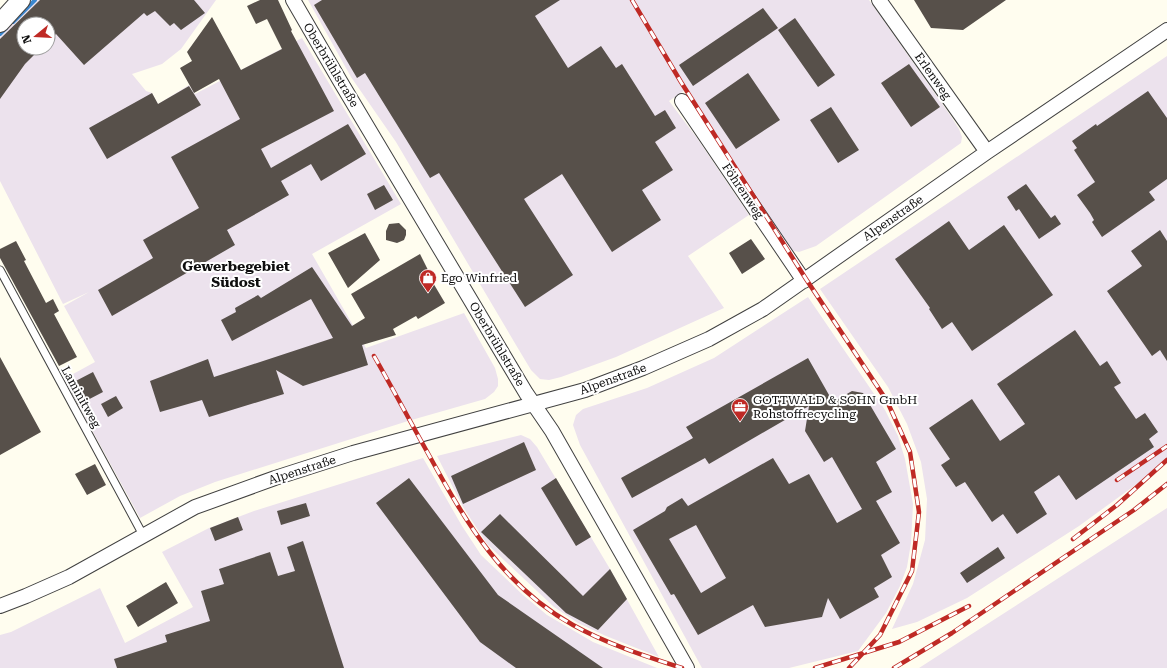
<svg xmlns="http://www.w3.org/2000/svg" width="1167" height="668" viewBox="0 0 1167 668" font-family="'Roboto Serif',serif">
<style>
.industrial{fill:#ece2ed;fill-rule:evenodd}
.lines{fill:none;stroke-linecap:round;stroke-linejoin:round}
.stream{stroke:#3a87ce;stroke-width:4}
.building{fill:#57504a;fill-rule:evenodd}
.service-casing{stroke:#414141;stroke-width:9}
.minor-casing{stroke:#414141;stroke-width:16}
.tertiary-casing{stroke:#414141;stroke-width:20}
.service{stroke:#fff;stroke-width:7}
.minor{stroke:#fff;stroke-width:14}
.tertiary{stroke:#fff;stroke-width:18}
.rail-casing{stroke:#bf2a25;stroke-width:4.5}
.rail{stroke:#fff;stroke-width:3;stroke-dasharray:9;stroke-linecap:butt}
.labels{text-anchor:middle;stroke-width:4;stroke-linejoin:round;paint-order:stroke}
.street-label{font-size:12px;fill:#0e0e0e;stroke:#fff}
.poi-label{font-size:12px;fill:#0e0e0e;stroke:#fff;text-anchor:start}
.quarter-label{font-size:14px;font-weight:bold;fill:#0e0e0e;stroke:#fff}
</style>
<rect width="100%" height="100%" fill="#fffdef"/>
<path class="industrial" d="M37 0H216L181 49 162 64 132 74 146 91 152 93 158 104 189 85 195 94 302 38 401 204 312 254 366 348 464 313 495 368 498 379V386L494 392 485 399 408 421 215 482 180 496 140 518 64 379 95 362 64 306 89 292 63 304 0 181V36ZM24 24H48V48H24Z
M308 0H869L950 115 959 129 962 137 961 143 816 246 799 252 794 251 788 246 685 90 669 101 697 138 749 215 688 256 724 308 616 357 561 377 549 380 540 379 531 370 516 345 396 142 351 77Z
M1167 56V462L1079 526 967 598 917 622 892 629 913 584 925 540 927 499 921 462 907 424 888 387 820 289Z
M808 297 885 410 898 436 905 459 913 504 911 543 907 567 900 586 886 613 858 651 789 668H702L580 445 573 425 576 415 583 409 647 388 714 358Z
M521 435 530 439 537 447 610 569 659 657 606 636 578 623 554 607 487 544 463 507 437 456Z
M423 458 462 526 481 555 523 595 547 615 593 642 657 668H0V635L11 632 100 588 125 643 193 607 162 552 209 528 254 511Z
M1167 508V668H919Z"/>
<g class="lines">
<path class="stream" d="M13 22 35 0
M0 34 6 28"/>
</g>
<path class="building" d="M40 0H194L205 13 181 30 174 23 170 26 155 11 147 16 144 13 84 65 56 34 48 41V24H24V48H41L25 64 0 99V39Z
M260 0H278L292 30 291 31 334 111 261 149 271 168 348 124 366 154 321 181 311 164 281 181 289 195 227 230 235 245 112 316 98 290 153 258 143 240 199 208 171 157 240 119 219 79 194 93 180 68 192 61 187 52 212 17 241 70 282 49 267 19 256 24 247 6Z
M322 0H560L535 16 568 68 601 46 616 68 622 64 655 116 665 110 676 128 655 142 673 170 642 190 661 220 612 252 562 174 524 199 573 275 525 307 439 173 430 178 365 73 357 78 314 5Z
M914 0H1006L963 30 931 28Z
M763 8 778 28 693 86 679 65Z
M795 18 835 75 818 87 778 30Z
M909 64 940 107 911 127 881 83Z
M748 73 780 120 736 149 705 103Z
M189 86 201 105 107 159 89 128 152 93 158 104Z
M1148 91 1167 118V179L1149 192 1155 200 1102 237 1092 222 1094 220 1090 213 1077 195 1095 182 1074 150 1077 148 1072 141 1096 124 1097 126Z
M831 107 859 150 838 163 810 120Z
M1026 184 1051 218 1055 215 1061 224 1039 239 1019 209 1016 211 1007 197Z
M384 185 393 200 375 210 367 194Z
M949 221 969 250 1004 225 1053 295 972 351 952 322 942 329 929 309 930 308 895 259Z
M399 223 406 230V235L404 240 397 243 386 240V231L389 224Z
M1160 230 1167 241V361L1160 350 1152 356 1107 291 1142 266 1131 251Z
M365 233 380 260 348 288 328 253Z
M751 239 765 259 742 274 729 253Z
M16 241 26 260 24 261 46 303 53 299 59 311 54 314 77 357 59 366 0 258V249Z
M420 254 428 270 426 271 445 303 418 319 416 316 393 329 396 335 362 345 368 365 303 386 276 370 284 394 209 417 202 400 160 412 150 381 208 359 214 377 333 338 311 299 232 341 221 320 236 312 235 308 258 295 261 298 312 267 352 326 365 318 351 294Z
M1075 330 1100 366 1107 361 1121 383 1114 387 1136 419 1145 413 1158 432 1149 439 1154 447 1076 500 1059 475 1034 492 1047 514 1017 534 1003 514 992 522 965 482 956 487 941 465 950 459 929 428 972 399 1000 441 1025 424 997 384Z
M0 357 41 432 0 455Z
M808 358 833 402 852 391 863 393 896 449 876 462 892 492 876 501 900 543 881 555 892 577 874 588 879 597 840 619 828 598 822 617 765 627 753 605 698 635 674 594 671 595 633 530 665 511 667 507 682 498 688 506 773 458 789 484 809 474 837 523 862 509 832 457 824 462 805 431 809 406 709 464 705 458 632 498 621 478 693 438 686 427ZM696 525 726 578 701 593 669 539Z
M93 372 103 392 78 405 68 385Z
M116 396 123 408 108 417 101 404Z
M524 442 536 470 463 504 451 476Z
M95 464 106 485 87 495 75 474Z
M409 478 498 595 603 668H516L480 642 376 503Z
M556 478 591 537 576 546 541 488Z
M306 503 310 516 281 525 277 511Z
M500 514 583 596 610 569 627 599 598 630 566 613 481 532Z
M238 517 243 530 215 541 210 528Z
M303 541 344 668H117L114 659 167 642 165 635 210 621 201 591 224 584 219 569 270 552 278 576 295 571 287 547Z
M998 547 1005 558 967 583 960 573Z
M166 582 178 603 138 627 126 606Z"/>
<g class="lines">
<defs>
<path id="service" d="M0 270 143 535"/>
<path id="minor" d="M293 0 340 81 526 393 552 431 687 668
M879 0 987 152
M682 101 804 281
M0 606 26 596 69 577 195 507 275 478 353 453 585 390 643 368 709 339 763 309 987 152 1167 30"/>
<path id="tertiary" d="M0 23 21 0"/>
</defs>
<use href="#service" class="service-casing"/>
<use href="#minor" class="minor-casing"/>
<use href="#tertiary" class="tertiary-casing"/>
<use href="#service" class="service"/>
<use href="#minor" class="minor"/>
<use href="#tertiary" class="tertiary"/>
<defs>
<path id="rail" d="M632 0 681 82 806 279 887 401 910 452 919 512 912 571 880 635 849 668
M374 356C393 389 411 423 430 457 467 524 503 586 573 625 607 644 645 656 682 668
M1117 480 1167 446
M1073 539 1117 505 1167 460
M815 668 899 642 969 606
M894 668 952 633 1134 510 1167 484"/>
</defs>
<use href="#rail" class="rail-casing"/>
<use href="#rail" class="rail"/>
</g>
<defs>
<symbol id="shop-pin" viewBox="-11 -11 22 30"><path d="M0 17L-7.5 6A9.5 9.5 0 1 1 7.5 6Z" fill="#bf2a25" stroke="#fff"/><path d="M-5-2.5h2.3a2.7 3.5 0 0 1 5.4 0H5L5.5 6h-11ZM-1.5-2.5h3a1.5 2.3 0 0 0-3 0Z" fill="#fff"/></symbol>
<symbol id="office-pin" viewBox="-11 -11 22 30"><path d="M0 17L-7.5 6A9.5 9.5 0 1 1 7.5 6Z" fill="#bf2a25" stroke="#fff"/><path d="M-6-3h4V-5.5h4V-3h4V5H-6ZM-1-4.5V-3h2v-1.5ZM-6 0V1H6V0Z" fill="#fff"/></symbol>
</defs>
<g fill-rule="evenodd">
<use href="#shop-pin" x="418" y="268" width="20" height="27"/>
<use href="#office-pin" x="730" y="397" width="20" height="27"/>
</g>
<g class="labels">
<g class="street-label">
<text transform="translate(331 65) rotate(59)" y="4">Oberbrühlstraße</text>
<text transform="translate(933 76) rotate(55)" y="4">Erlenweg</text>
<text transform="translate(743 191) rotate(56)" y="4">Föhrenweg</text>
<text transform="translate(893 218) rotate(-35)" y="4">Alpenstraße</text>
<text transform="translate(497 344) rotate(59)" y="4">Oberbrühlstraße</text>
<text transform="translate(613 379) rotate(-20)" y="4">Alpenstraße</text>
<text transform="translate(81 397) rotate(61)" y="4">Laminitweg</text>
<text transform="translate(302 470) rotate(-18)" y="4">Alpenstraße</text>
</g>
<g class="poi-label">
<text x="441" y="282">Ego Winfried</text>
<text x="753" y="404">GOTTWALD &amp; SOHN GmbH<tspan x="753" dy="14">Rohstoffrecycling</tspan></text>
</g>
<g class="quarter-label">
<text x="236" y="271">Gewerbegebiet<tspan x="236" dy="16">Südost</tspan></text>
</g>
</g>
<g transform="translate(36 36) rotate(252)"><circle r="19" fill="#ffffff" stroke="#9f9f9f"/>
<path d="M0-3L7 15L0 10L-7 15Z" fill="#bf2a25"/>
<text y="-6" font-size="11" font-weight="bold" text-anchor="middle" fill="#0e0e0e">N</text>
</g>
</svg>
